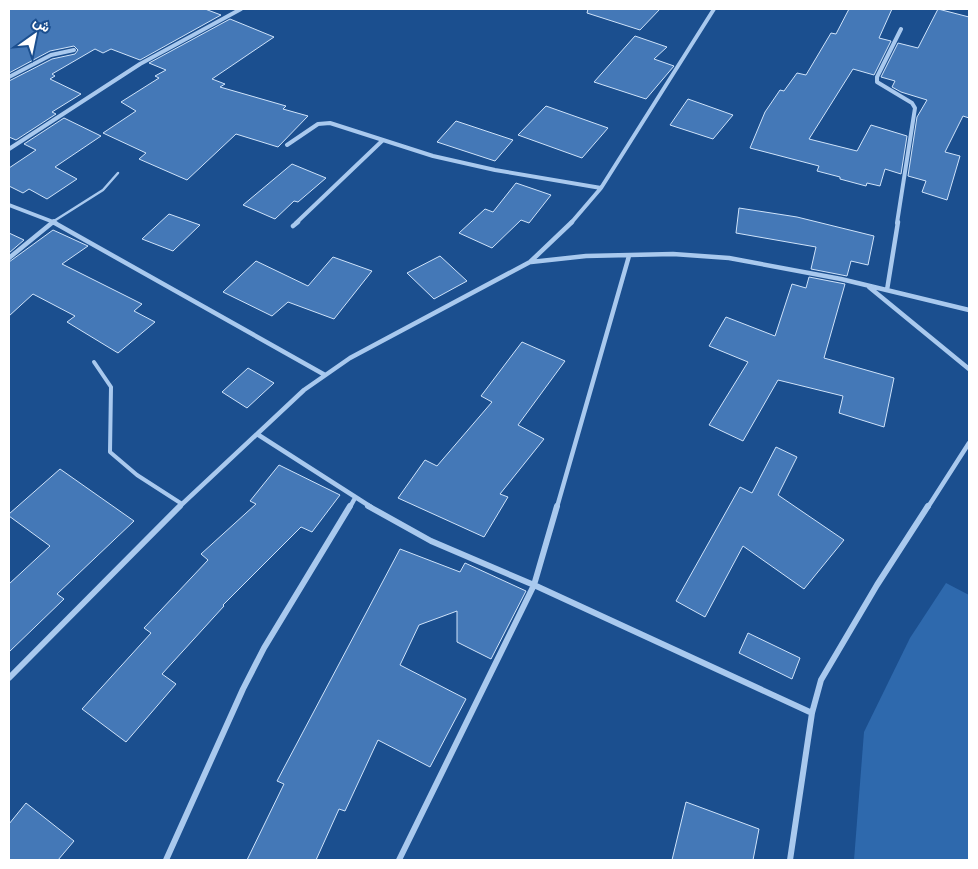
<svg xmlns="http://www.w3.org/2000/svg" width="978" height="869" viewBox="0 0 978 869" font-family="Poppins,Vazirmatn,sans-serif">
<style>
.green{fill:#2e69ad}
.building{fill:#4478b7;stroke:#cfe3fa}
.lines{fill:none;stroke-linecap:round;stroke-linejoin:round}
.service-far1{stroke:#a9c9ee;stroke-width:2.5}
.service{stroke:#a9c9ee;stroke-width:4}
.minor-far2{stroke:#a9c9ee;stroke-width:4}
.minor-far1{stroke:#a9c9ee;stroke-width:4.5}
.minor{stroke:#a9c9ee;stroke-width:6}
</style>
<rect width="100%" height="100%" fill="#1b4f8f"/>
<path class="green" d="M946 583 969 595V860H854L864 732 910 638Z"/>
<path class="building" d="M9 9H205L221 15 140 60 111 49 103 53 95 49 52 74 55 76 50 79 81 94 52 112 56 114 16 140 9 137V81L52 59 75 54 78 50 74 46 50 51 9 73Z
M588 9H660L640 30 587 13Z
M849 9H892L879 38 891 41 874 75 853 69 809 139 857 151 871 125 907 136 901 174 885 169 880 186 867 183 866 186 840 179V177L817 171 819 166 750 148 765 112 780 90 784 91 797 73 806 75 831 33 836 34Z
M938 9 969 17V118L963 116 945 152 960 156 947 200 922 192 926 181 908 176 917 117 927 100 901 92 892 87 895 81 881 77 898 43 918 48Z
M230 19 274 37 212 79 225 84 220 87 286 106 283 109 308 116 278 147 236 134 187 180 139 159 146 153 103 133 136 111 121 102 159 78 155 76 166 70 149 63Z
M635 36 667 47 654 59 674 66 646 99 594 82Z
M688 99 733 115 713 139 670 125Z
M546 106 608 128 582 158 518 135Z
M64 118 101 136 55 167 77 179 47 199 29 189 23 193 9 186V168L36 150 24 144Z
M456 121 513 140 495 161 437 142Z
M292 164 326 178 298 202 294 201 275 219 243 205Z
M516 183 551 195 529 223 521 220 492 248 459 233 485 209 493 212Z
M739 208 797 217 874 236 868 265 851 261 847 276 811 269 816 247 736 233Z
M169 214 200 225 173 251 142 239Z
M53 230 88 246 62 264 142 304 134 311 155 322 118 353 67 322 75 316 33 294 9 316V262Z
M9 233 24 240 9 253Z
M440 256 467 281 434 299 407 273Z
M333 257 372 271 334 319 288 302 272 316 223 292 256 261 308 286Z
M809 277 845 284 824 358 894 378 884 427 839 413 843 396 778 380 743 441 709 425 748 362 709 346 726 317 775 336 792 284 806 288Z
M522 342 565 361 518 425 544 439 500 494 508 497 484 537 398 498 425 460 437 466 492 402 481 396Z
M248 368 274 383 247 408 222 392Z
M776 447 797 457 778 495 844 540 804 589 743 546 705 617 676 601 740 487 752 493Z
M279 465 340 495 312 532 301 527 223 605 224 606 162 674 176 684 126 742 82 709 151 633 144 628 208 560 201 554 256 504 250 501Z
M60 469 134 521 57 594 64 599 9 652V584L50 546 9 516V514Z
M400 549 460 572 465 563 526 591 491 659 457 642V611L419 625 400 665 466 699 430 767 378 740 345 811 339 809 316 860H247L284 784 277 781Z
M748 633 800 658 792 679 739 653Z
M686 802 759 829 753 860H672Z
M26 803 74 841 58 860H9V824Z"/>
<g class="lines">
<path class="service-far1" d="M54 221 103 190 118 173"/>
<path class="service" d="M94 362 111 387 110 452 137 475 182 504"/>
<path class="minor-far2" d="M9 77 51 55 74 50
M287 145 318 124 330 123 433 156 495 170 601 188
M9 149 140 64 241 9
M9 205 56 223
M52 223 54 221
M296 223 383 140
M571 223 601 188 714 9
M897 223 915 108 912 103 877 82V77L901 29"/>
<path class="minor-far1" d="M53 222 325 375
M293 226 298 222
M9 258 53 222
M531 262 586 256 673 254 729 258 841 279 969 310
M869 287 969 369
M887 290 898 222
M257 434 371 507
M179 507 304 390 350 358 530 262 572 222
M350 507 355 498
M557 507 629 256
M928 507 969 443"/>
<path class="minor" d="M368 506 431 541 534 585 812 713
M9 678 180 506
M166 860 243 689 264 648 350 506
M399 860 534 585 557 506
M790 860 812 713 821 680 877 585 928 506"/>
</g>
<rect width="978" height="869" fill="none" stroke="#ffffff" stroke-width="20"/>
<g transform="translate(35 35) rotate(33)" stroke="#1b4f8f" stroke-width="4" paint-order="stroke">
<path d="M0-4L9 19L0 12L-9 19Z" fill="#ffffff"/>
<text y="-8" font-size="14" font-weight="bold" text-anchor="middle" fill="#ffffff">ش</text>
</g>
</svg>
